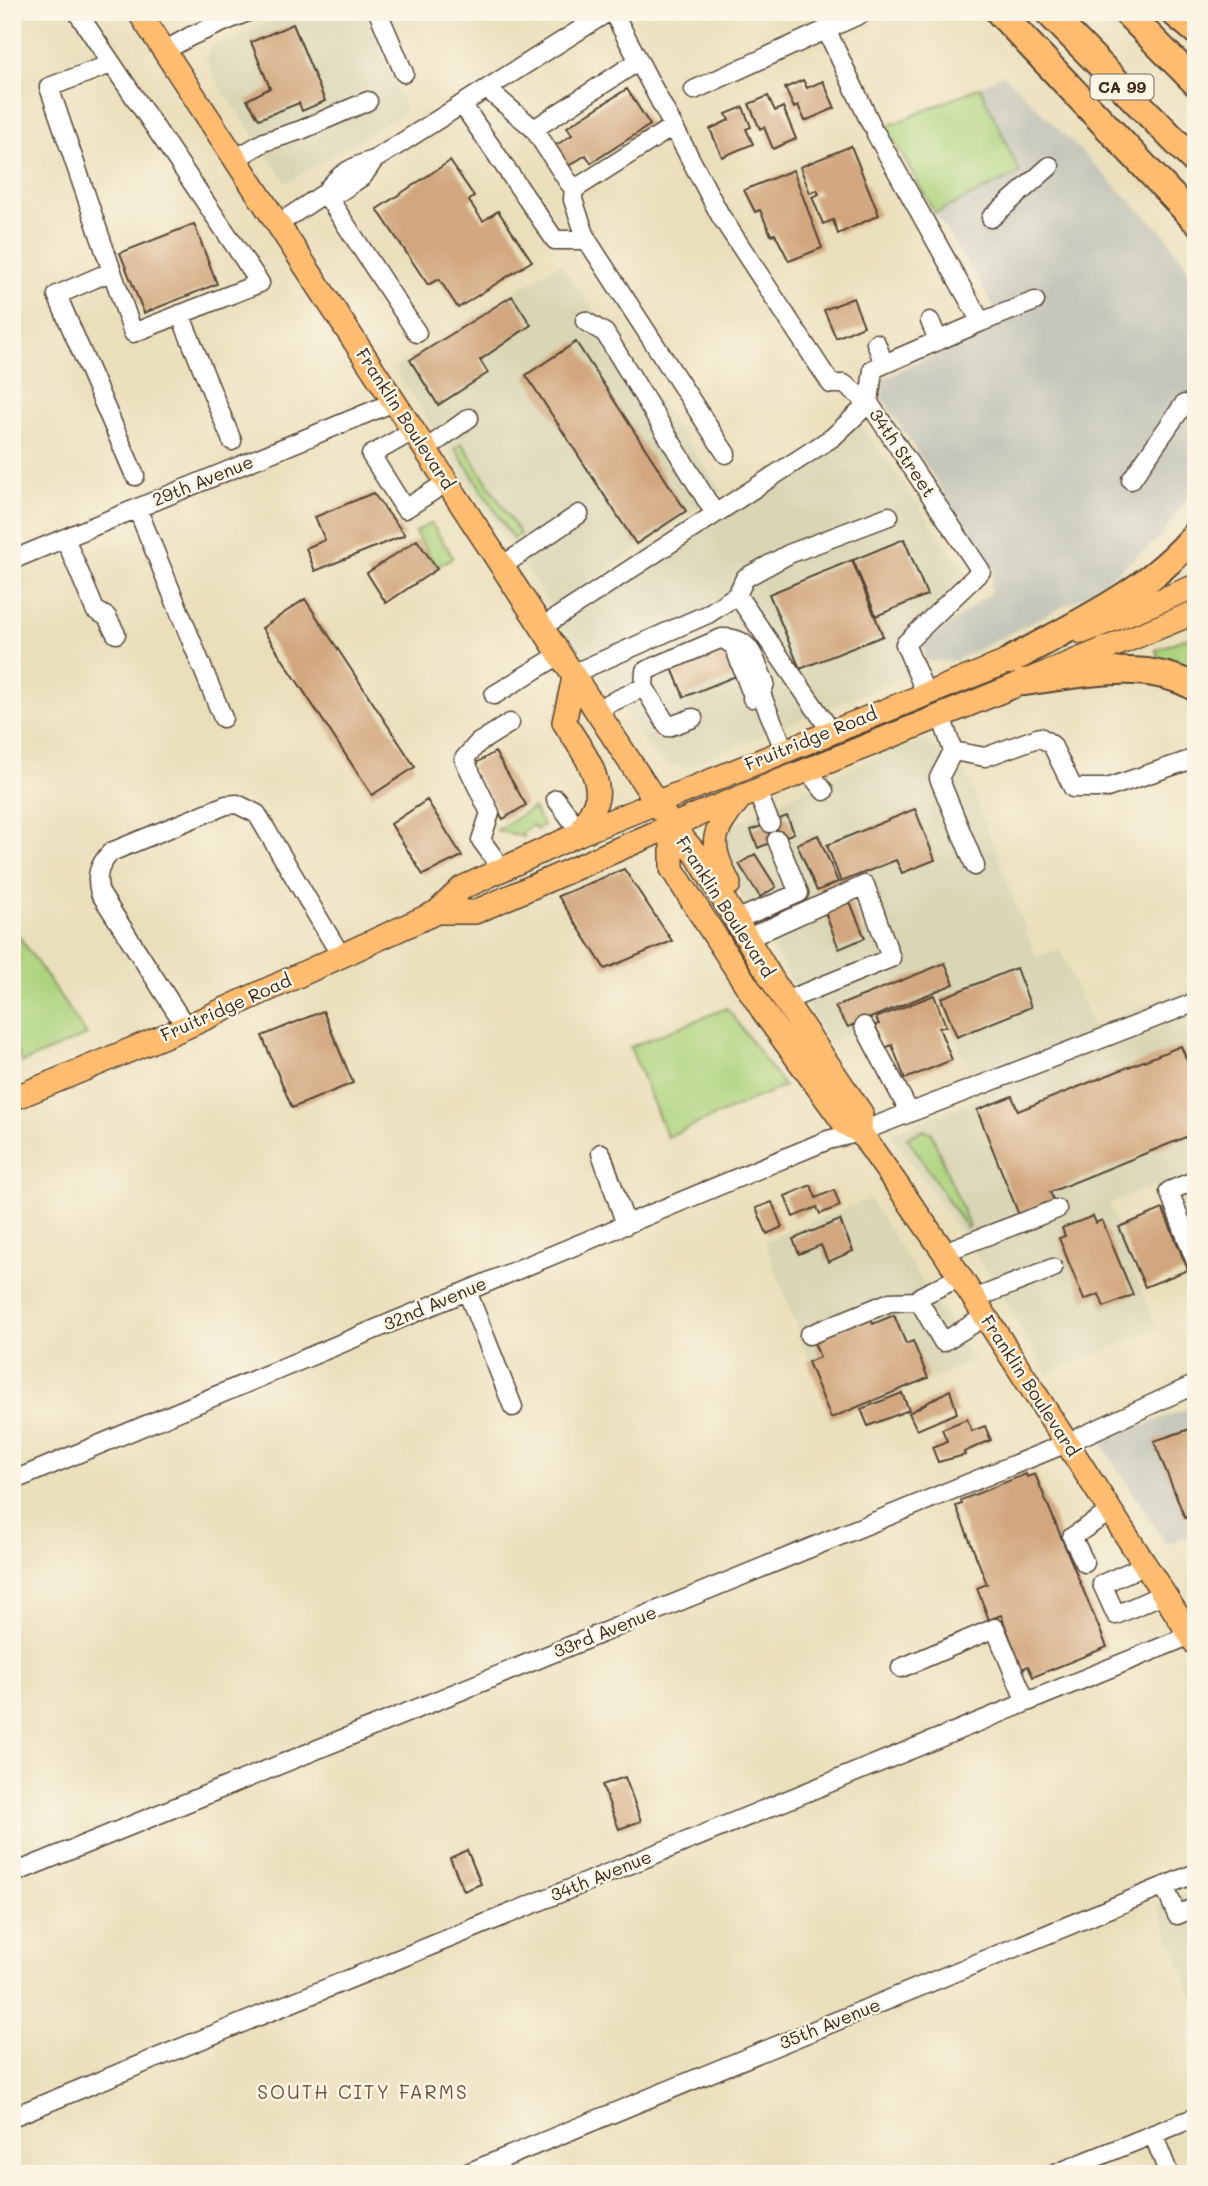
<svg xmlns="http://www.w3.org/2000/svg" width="1208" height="2186" viewBox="0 0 1208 2186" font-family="Mali,sans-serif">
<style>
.built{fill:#d9d6b5}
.industrial{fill:#c4c6b9}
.green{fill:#acd37d;stroke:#747e4e;stroke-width:2}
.building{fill:#d2a77f}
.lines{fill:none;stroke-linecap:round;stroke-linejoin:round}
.minor-casing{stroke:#554536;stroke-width:21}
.major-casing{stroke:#554536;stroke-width:26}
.highway-casing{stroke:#554536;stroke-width:30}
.minor{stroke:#fff;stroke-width:18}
.major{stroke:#fdbc70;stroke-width:23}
.highway{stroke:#fdbc70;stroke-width:26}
.labels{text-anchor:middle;stroke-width:5;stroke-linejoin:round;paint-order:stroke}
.shield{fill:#fcf5e5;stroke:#75675a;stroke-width:2}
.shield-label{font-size:16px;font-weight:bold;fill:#3b2a1e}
.street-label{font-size:18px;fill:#3b2a1e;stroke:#fcf5e5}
.neighbourhood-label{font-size:19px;letter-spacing:2px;fill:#705640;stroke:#fcf5e5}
</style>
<rect width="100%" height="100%" fill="#fcf5e5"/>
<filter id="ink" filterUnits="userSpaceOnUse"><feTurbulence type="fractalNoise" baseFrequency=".0143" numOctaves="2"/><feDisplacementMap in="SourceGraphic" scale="14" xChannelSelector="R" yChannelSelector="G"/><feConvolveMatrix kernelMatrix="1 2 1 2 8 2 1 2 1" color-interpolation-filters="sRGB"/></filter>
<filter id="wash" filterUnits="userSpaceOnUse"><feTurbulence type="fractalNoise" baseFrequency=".00686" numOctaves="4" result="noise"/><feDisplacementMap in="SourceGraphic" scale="28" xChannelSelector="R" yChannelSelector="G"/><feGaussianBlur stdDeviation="1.57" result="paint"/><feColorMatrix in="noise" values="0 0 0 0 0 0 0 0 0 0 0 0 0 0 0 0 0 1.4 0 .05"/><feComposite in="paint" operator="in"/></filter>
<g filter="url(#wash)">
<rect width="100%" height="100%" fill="#eadfbb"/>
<path class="built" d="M297 12H365L406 111 286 183 214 77 206 58 210 47Z
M560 263 722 491 551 608 394 368Z
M860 423 968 575 900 640 911 674 686 766 666 764 656 757 561 624Z
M924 739 966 774 1036 957 1060 949 1093 1027 1196 986V1290L1154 1186 1109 1203 1157 1329 1048 1373 977 1256 890 1133 980 1098 941 997 828 1042 744 902 721 856 730 827 844 771Z
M869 1199 974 1361 830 1420 765 1241Z
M1196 1889V1995L1193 1996 1157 1905Z"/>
<path class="industrial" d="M1003 74 1167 237 1196 282V485L1160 538 1090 593 956 660 926 661 923 646 990 593 994 570 883 399V379L983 332 994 306 935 213 1020 173 980 87Z
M1196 1406V1532L1166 1544 1100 1441Z"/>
<path class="green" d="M980 87 1020 173 935 213 886 127Z
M462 443 520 534 513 539 455 448Z
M431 523 453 557 437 567 415 532Z
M1196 634V677L1161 663 1156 650Z
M533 808 543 825 536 830 533 825 521 833 524 837 497 830Z
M12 926 87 1035 22 1063 12 1039Z
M727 1008 784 1086 667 1137 630 1047Z
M924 1130 931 1132 969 1226 966 1228 907 1137Z"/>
<g id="blocks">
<path class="building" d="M293 24 325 101 302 111 299 103 259 119 247 100 270 88 251 42Z
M803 80 807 88 823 81 835 108 805 121 798 105 794 108 785 88Z
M627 89 650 125 591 163 586 155 565 168 553 147 572 135 567 127Z
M768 96 775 111 783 107 796 139 773 149 764 127 760 129 749 104Z
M743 107 751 127 746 129 753 144 722 157 710 129 729 120 726 114Z
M851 146 879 215 838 234 833 220 823 224 812 197 819 194 817 190 810 193 800 167Z
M450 161 474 196 469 201 483 221 498 211 532 261 458 308 439 279 428 285 377 209Z
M793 170 822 248 789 261 775 234 771 235 760 210 755 212 744 190Z
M194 224 217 284 144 313 120 253Z
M512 296 531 325 480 360 488 373 438 405 410 360Z
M853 298 864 326 836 338 824 310Z
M576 342 686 511 636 544 526 375Z
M373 493 405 535 315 571 306 548 325 540 315 517Z
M904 539 927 595 876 616 853 560Z
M417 540 437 569 386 603 367 573Z
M852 560 883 636 800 669 769 594Z
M305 599 415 767 372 795 262 628Z
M724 645 736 676 684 697 671 666Z
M495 752 526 805 503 819 471 766Z
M427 800 462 856 423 875 391 824Z
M915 809 935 860 902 873 896 860 841 882 827 845Z
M787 816 794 833 758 848 751 830Z
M818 835 838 882 817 891 797 844Z
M755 854 776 887 760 897 739 864Z
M624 869 672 941 605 969 558 896Z
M850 902 865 938 839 949 825 912Z
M945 963 954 984 848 1027 835 1007Z
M1016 968 1031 1007 957 1037 941 998Z
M934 995 946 1026 939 1028 952 1060 905 1079 892 1045 885 1048 875 1025 879 1024 876 1018Z
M323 1011 353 1083 292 1108 262 1036Z
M1181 1046 1196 1082V1133L1050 1192 1056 1206 1021 1220 977 1110 1012 1096 1018 1111Z
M811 1185 816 1198 834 1190 840 1206 820 1214 817 1207 793 1217 785 1196Z
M772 1202 782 1227 767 1234 756 1208Z
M1163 1209 1188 1270 1145 1287 1119 1227Z
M1093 1216 1096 1223 1102 1220 1133 1295 1104 1307 1099 1294 1084 1300 1059 1238 1065 1236 1062 1228Z
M840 1220 853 1251 828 1262 821 1245 799 1254 793 1239Z
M894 1315 906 1344 913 1341 928 1378 831 1418 808 1362 820 1357 813 1340 870 1316 873 1324Z
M950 1390 957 1413 917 1430 909 1413Z
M902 1393 909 1410 868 1426 861 1409Z
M967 1419 972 1431 985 1426 991 1440 964 1452 965 1455 938 1462 932 1447 947 1441 942 1429Z
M1196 1427V1514L1185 1518 1154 1441Z
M1026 1474 1027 1477 1035 1474 1107 1647 1033 1677 1028 1666 1022 1669 1001 1615 989 1620 977 1588 987 1584 956 1506 962 1504 961 1500Z
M625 1777 641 1821 619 1829 602 1785Z
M467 1850 481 1884 464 1891 450 1858Z"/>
</g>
</g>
<g filter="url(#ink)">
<use href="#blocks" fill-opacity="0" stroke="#554536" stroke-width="2"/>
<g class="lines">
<defs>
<path id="minor" d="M77 12 260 283 133 333 49 87 111 64
M378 12 404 73
M827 31 871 124
M164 51 191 36 247 12
M487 89 534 129 637 62
M694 90 865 12
M462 104 555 240H587L726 454
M534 129 569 183 578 187 672 127
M876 134 981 322 873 369 869 403 981 571 905 644 926 694
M235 159 264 142 301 130 368 101
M574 185 573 200 587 240
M325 193C338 174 353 166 374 160L608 12
M325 193 417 333
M991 218 1050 166
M278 224 325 193 341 191 363 176 374 160
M112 271 57 295 135 476
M180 314 232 441
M585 321 605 333 715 514
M930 321 938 340
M981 322 1035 301
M876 343 884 364
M413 431 371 455 405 509 447 482
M425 450 469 418
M1131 480 1184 404
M137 508 223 718
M65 538 95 610 107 617 116 634
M12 560 394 402
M502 566 579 514
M737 595 831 731
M542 627 833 437 869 403 844 384H831L720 215 613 12
M572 674 708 614 737 595 745 578 789 554 889 516
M644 687 645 671 722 638C752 637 754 659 765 683L761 694 750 689 734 646 722 638
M494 695 559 655
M752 698 761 694 784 749
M595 710 644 687 668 727 693 718
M941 716 953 751 939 778 975 866
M953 751 985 757 1040 737 1052 745 1073 788H1107L1196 758
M808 771 824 791
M757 791 770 823
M556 799 581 833
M502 869 481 840 490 813 464 759 478 743 510 723
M745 916 799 893 777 840
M746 939 865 885 891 958 785 1001
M864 1026 910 1113
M186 1027 100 893C95 875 99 865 111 852L226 805 237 804 257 814 341 956
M601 1153 626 1225
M1196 1180 1169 1191 1196 1262
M944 1252 1057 1209
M960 1277 921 1296 919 1301 943 1342 986 1316
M467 1291 513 1407
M974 1299 1053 1268
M809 1335 890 1302 919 1301
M12 1481 828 1140 860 1132 1196 1002
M1085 1563 1072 1537 1111 1511
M1145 1565 1102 1584 1116 1615 1163 1594
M901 1668 995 1628 1026 1702
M12 1874 1067 1443 1196 1384
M1164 1886 1177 1915 1196 1907
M12 2117 1191 1635
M1153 2134 1169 2174
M465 2174 1196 1873
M1055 2174 1196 2117"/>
<path id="major" d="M139 12 672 826 696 854 785 1001 861 1113 860 1132
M1082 632 1196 586
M574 678 564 722C576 742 601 772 597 798 595 806 585 822 581 833
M672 826V869L765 1014 844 1123 860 1132 944 1252 1196 1644
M729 884C708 841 711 836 739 799
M437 912H475L692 817 1196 612
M12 1099 186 1027 437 912 462 888 581 833 1024 655"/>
<path id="highway" d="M999 12 1196 221
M1048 12 1196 162
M1126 12 1196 83
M1173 12 1196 31
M1009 661C1075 624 1147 593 1196 534
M1024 682C1079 675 1145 658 1196 688"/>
</defs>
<use href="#minor" class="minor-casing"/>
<use href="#major" class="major-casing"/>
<use href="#highway" class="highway-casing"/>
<use href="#minor" class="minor"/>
<use href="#major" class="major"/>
<use href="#highway" class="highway"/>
</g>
</g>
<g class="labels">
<rect class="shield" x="1090.5" y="74.5" width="63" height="25" rx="5"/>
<g class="shield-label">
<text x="1122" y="93">CA 99</text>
</g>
<g class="street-label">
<text transform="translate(405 419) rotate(57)" y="6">Franklin Boulevard</text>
<text transform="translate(902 453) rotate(56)" y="6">34th Street</text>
<text transform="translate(203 481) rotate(-22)" y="6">29th Avenue</text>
<text transform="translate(811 739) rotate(-22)" y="6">Fruitridge Road</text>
<text transform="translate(725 907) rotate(57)" y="6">Franklin Boulevard</text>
<text transform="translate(226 1008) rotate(-24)" y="6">Fruitridge Road</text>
<text transform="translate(435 1304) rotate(-23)" y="6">32nd Avenue</text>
<text transform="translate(1030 1386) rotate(57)" y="6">Franklin Boulevard</text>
<text transform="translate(605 1632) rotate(-22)" y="6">33rd Avenue</text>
<text transform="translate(601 1876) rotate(-22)" y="6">34th Avenue</text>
<text transform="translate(830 2024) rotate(-22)" y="6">35th Avenue</text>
</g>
<g class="neighbourhood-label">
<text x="363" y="2099">SOUTH CITY FARMS</text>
</g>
</g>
<rect width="1208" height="2186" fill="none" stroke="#fcf5e5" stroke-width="42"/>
</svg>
